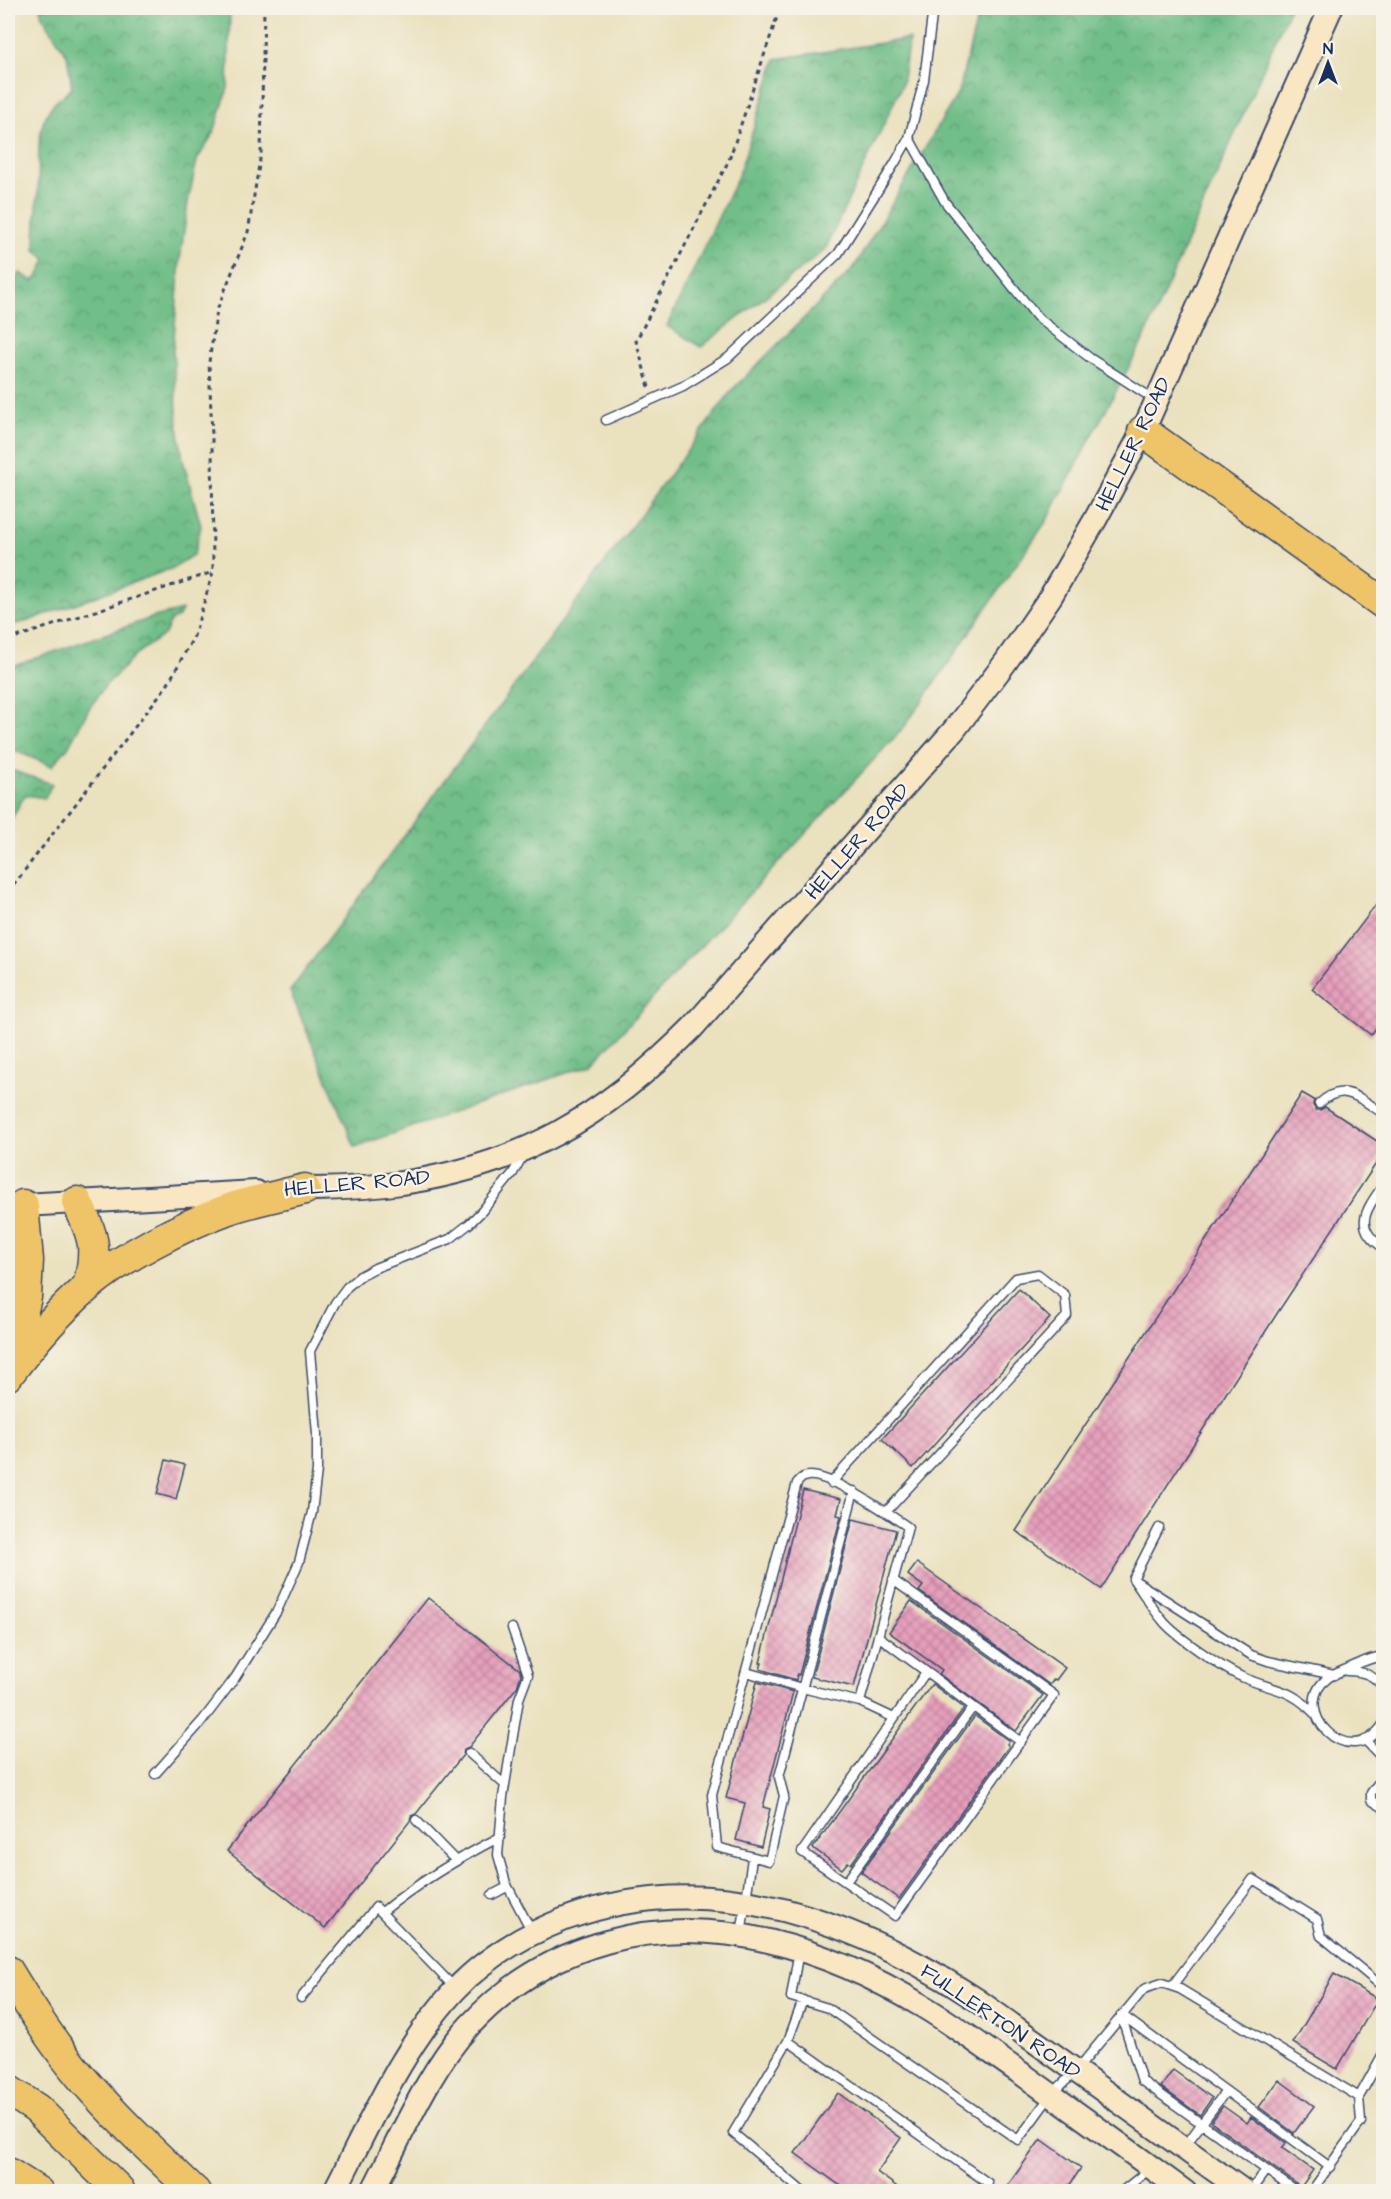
<svg xmlns="http://www.w3.org/2000/svg" width="1391" height="2199" viewBox="0 0 1391 2199" font-family="'Architects Daughter',sans-serif">
<style>
.forest{fill:url(#forest-crowns);stroke:#467673;stroke-width:1.5}
.building{fill:url(#building-cross-hatch)}
.lines{fill:none;stroke-linecap:round;stroke-linejoin:round}
.lane-casing{stroke:#3a4a6c;stroke-width:11}
.secondary-casing{stroke:#3a4a6c;stroke-width:26}
.highway-casing{stroke:#3a4a6c;stroke-width:33}
.path{stroke:#3a4a6c;stroke-width:3;stroke-dasharray:4.5 4.5;stroke-linecap:butt}
.lane{stroke:#fff;stroke-width:8}
.secondary{stroke:#f9e7c3;stroke-width:22}
.highway{stroke:#efc469;stroke-width:30}
.labels{text-anchor:middle;stroke-width:5;stroke-linejoin:round;paint-order:stroke}
.street-label{font-size:21px;fill:#1b2f5e;stroke:#f7f3e8}
</style>
<defs>
<pattern id="forest-crowns" width="20" height="18" patternUnits="userSpaceOnUse" patternTransform="scale(1.5)"><rect width="20" height="18" fill="#71be88"/><path d="M2 6a3 3 0 1 1 6 0M12 15a3 3 0 1 1 6 0" fill="none" stroke="#5c9b72"/></pattern>
<pattern id="building-cross-hatch" width="8" height="8" patternUnits="userSpaceOnUse" patternTransform="scale(1.5)"><rect width="8" height="8" fill="#e79fbb"/><path d="M0 0l8 8M0 8l8-8" fill="none" stroke="#ba829b"/></pattern>
</defs>
<rect width="100%" height="100%" fill="#f7f3e8"/>
<filter id="ink" filterUnits="userSpaceOnUse"><feTurbulence type="fractalNoise" baseFrequency=".0167" numOctaves="2"/><feDisplacementMap in="SourceGraphic" scale="12" xChannelSelector="R" yChannelSelector="G"/><feConvolveMatrix kernelMatrix="1 2 1 2 8 2 1 2 1" color-interpolation-filters="sRGB"/></filter>
<filter id="wash" filterUnits="userSpaceOnUse"><feTurbulence type="fractalNoise" baseFrequency=".008" numOctaves="4" result="noise"/><feDisplacementMap in="SourceGraphic" scale="24" xChannelSelector="R" yChannelSelector="G"/><feGaussianBlur stdDeviation="1.35" result="paint"/><feColorMatrix in="noise" values="0 0 0 0 0 0 0 0 0 0 0 0 0 0 0 0 0 1.4 0 .05"/><feComposite in="paint" operator="in"/></filter>
<g filter="url(#wash)">
<rect width="100%" height="100%" fill="#eae1be"/>
<path class="forest" d="M40 8H230L228 88 214 132 197 160 188 202 180 260 173 352 178 425 183 460 201 526 194 554 173 568 25 622 8 625V289L20 273 33 281 39 275 46 259 35 250C35 229 37 209 38 189 40 160 34 132 51 107 56 100 66 94 72 88L67 55 42 16Z
M980 8H1290L1145 337 1047 520 905 726 592 1064 355 1147 290 991 732 390 853 269 958 93Z
M909 39 902 85 825 250 701 347 667 326 738 176 776 59Z
M182 610 179 617 171 620 165 634 139 652 106 685 90 707 68 747 52 766 8 748V668L154 617Z
M8 769 52 784 45 798 25 795 8 825Z"/>
<g id="blocks">
<path class="building" d="M1383 896V1019L1371 1035 1312 989Z
M1302 1093 1314 1100 1313 1105 1316 1110H1320L1325 1107 1383 1145V1153L1278 1312 1101 1589 1016 1531Z
M1019 1289 1050 1318 913 1468 882 1439Z
M166 1460 185 1465 176 1499 157 1494Z
M803 1490 841 1499 837 1515 841 1516 799 1675 797 1674 796 1680 760 1669 762 1663H760Z
M853 1519 896 1530 854 1687 812 1677Z
M917 1563 1065 1668 1056 1680 1054 1679 1050 1685 919 1591 923 1586 908 1575Z
M428 1598 520 1670 521 1675 517 1687 469 1747 464 1749 463 1755 416 1814 411 1816 410 1821 325 1928 227 1851Z
M911 1601 1043 1695 1016 1731 939 1674 942 1670 889 1632Z
M757 1682 793 1692 763 1807 770 1809 761 1847 736 1840 745 1803 726 1798Z
M932 1684 964 1708 851 1864 848 1862 842 1869 813 1848Z
M975 1716 1009 1741 1007 1744 1009 1746 899 1899 861 1872Z
M1334 1974 1378 1999 1337 2069 1293 2043Z
M1173 2070 1212 2098 1200 2115 1161 2087Z
M1279 2080 1314 2106 1294 2133 1259 2107Z
M838 2093 901 2138 877 2172 904 2192H849L795 2153Z
M1223 2106 1247 2123 1251 2117 1286 2143 1282 2148 1313 2170 1301 2187 1211 2122Z
M1041 2139 1081 2168 1065 2192H1003Z"/>
</g>
</g>
<g filter="url(#ink)">
<use href="#blocks" fill-opacity="0" stroke="#3a4a6c" stroke-width="1.5"/>
<g class="lines">
<defs>
<path id="lane" d="M909 138 945 202 1037 317 1090 358 1155 400
M606 420 683 386 728 358 838 254 895 163 909 138 924 80 933 8
M1319 1104C1344 1080 1360 1099 1384 1114
M1384 1184C1367 1209 1351 1227 1384 1248
M831 1483 1016 1278 1038 1274 1065 1295 1067 1316 886 1512
M854 1491 779 1777 784 1796 769 1861 717 1847 712 1795 797 1483C799 1481 801 1478 804 1477 824 1468 890 1515 908 1527L860 1702
M1133 1579C1143 1593 1152 1608 1163 1621 1175 1636 1224 1669 1242 1677 1273 1691 1290 1687 1315 1714
M1133 1579 1159 1528
M893 1580 1054 1695 895 1916 802 1852 926 1672
M1136 1581 1251 1655 1268 1661 1334 1675
M512 1628 528 1675 519 1699 503 1797 498 1855 506 1883 532 1932
M878 1636 1021 1742
M1384 1656C1371 1657 1360 1663 1349 1668 1342 1671 1334 1674 1328 1678 1287 1708 1349 1777 1384 1723
M1347 1671C1363 1671 1376 1675 1384 1690
M746 1672 802 1688 860 1702 894 1718
M1365 1740 1384 1760
M469 1753 505 1785
M155 1774 203 1720 235 1678 277 1611 299 1562 312 1512 317 1470V1434L310 1351 335 1303 347 1287 360 1276 375 1268 450 1239 469 1224 482 1211 513 1173 521 1159 522 1153
M1384 1775 1371 1793V1800L1384 1808
M416 1820 455 1860
M846 1882 973 1707
M492 1895 507 1887
M382 1912C419 1882 457 1859 500 1837
M741 1935 752 1858
M799 1950 791 1997 828 2008 1018 2140 1051 2095 1076 2071 1144 1989 1162 1983 1180 1989 1359 2097 1384 2052
M1172 1986 1253 1879 1317 1919 1321 1936 1384 1988
M301 1998 376 1907 456 1989
M803 2000 788 2041 988 2183
M1121 2015 1142 2081 1297 2192
M1122 2015 1330 2167
M788 2041 733 2133 803 2192
M1185 2146 1226 2091
M1121 2192 1151 2168
M1250 2192 1266 2170
M1311 2192 1361 2122 1359 2097"/>
<path id="secondary" d="M289 1190C324 1188 360 1189 394 1184 521 1167 604 1117 693 1027L954 730 1005 663 1051 596 1095 520 1143 431 1331 8
M23 1205 256 1192
M334 2192C370 2123 402 2047 455 1990 486 1957 524 1935 565 1919 710 1865 854 1919 977 2000L1245 2192
M372 2192C400 2139 429 2069 469 2026 507 1985 552 1957 606 1942 715 1911 830 1950 924 2007 959 2028 991 2053 1025 2076 1078 2114 1132 2153 1185 2192"/>
<path id="highway" d="M1143 431 1384 604
M77 1202C94 1237 98 1248 88 1286
M10 1366 26 1297 28 1260 23 1205
M8 1375C31 1344 57 1313 87 1287 123 1256 180 1227 226 1210 251 1201 279 1196 305 1189
M8 1971C30 2007 53 2044 81 2077 116 2118 156 2155 195 2192
M8 2090 37 2109 119 2190
M8 2173 38 2192"/>
</defs>
<use href="#lane" class="lane-casing"/>
<use href="#secondary" class="secondary-casing"/>
<use href="#highway" class="highway-casing"/>
<path class="path" d="M649 387 636 341 729 160 780 8
M8 640 213 572
M8 892 168 684 194 636 213 572 212 437 209 362 217 310 248 232 261 153 264 8"/>
<use href="#lane" class="lane"/>
<use href="#secondary" class="secondary"/>
<use href="#highway" class="highway"/>
</g>
</g>
<g class="labels">
<g class="street-label">
<text transform="translate(1133 444) rotate(-64)" y="7">HELLER ROAD</text>
<text transform="translate(857 841) rotate(-49)" y="7">HELLER ROAD</text>
<text transform="translate(357 1183) rotate(-5)" y="7">HELLER ROAD</text>
<text transform="translate(1001 2021) rotate(34)" y="7">FULLERTON ROAD</text>
</g>
</g>
<rect width="1391" height="2199" fill="none" stroke="#f7f3e8" stroke-width="30"/>
<g transform="translate(1328 63)" stroke="#f7f3e8" stroke-width="4.5" paint-order="stroke">
<path d="M0-4.5L10 22L0 15L-10 22Z" fill="#1b2f5e"/>
<text y="-9" font-size="16" font-weight="bold" text-anchor="middle" fill="#1b2f5e">N</text>
</g>
</svg>
